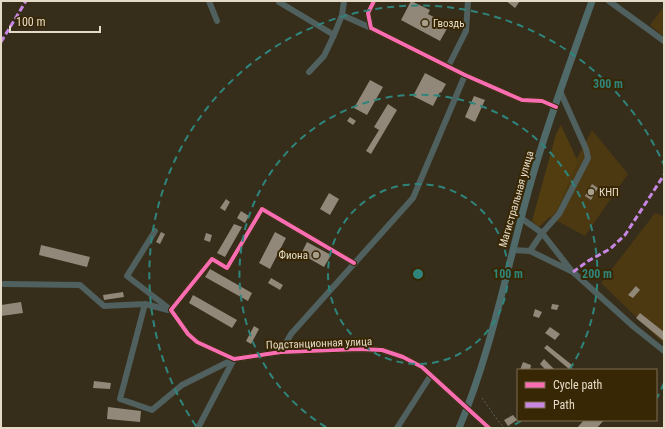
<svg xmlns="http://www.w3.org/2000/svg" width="665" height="429" viewBox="0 0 665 429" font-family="'Roboto Condensed',sans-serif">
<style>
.built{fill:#4c3811}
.green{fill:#513d10}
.building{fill:#918879}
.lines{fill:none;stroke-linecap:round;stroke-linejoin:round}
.path{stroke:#5b635d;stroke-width:1;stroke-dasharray:2 2;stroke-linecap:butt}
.minor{stroke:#4f605e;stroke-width:6}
.major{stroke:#506969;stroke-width:7}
.quiet{stroke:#c787e3;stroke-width:3;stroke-dasharray:6 3;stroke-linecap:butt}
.cycleway-casing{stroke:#382704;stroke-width:6}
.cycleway{stroke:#f96db3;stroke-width:4}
.ring{fill:none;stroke:#2f857b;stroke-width:2;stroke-dasharray:7 5}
.poi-dot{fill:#a79d8b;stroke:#382704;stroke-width:1.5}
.labels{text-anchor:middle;stroke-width:4;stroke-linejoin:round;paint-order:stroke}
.poi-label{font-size:11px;fill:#e4dac7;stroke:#382704;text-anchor:start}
.street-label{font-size:11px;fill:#e4dac7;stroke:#382704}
.centre{fill:#2f857b;stroke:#382704;stroke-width:2}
.ring-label{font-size:12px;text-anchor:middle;font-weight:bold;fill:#2f857b;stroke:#382704;stroke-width:4;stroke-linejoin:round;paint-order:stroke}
</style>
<rect width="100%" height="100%" fill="#362d1b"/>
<path class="built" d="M664 6V37L650 25Z
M592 130 628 174 585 236 546 215Z
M655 213 664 216V344L601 283Z"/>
<path class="green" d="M561 125 578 162 557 210 539 227 532 221 556 134Z"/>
<path class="building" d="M411 1 430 10 428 14 449 25 440 41 401 20Z
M506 1H520L515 8Z
M425 73 446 84 441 93 440 92 433 106 413 96Z
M370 80 383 87 367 115 354 108Z
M474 96 485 100 475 122 465 117Z
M388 104 397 110 371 154 366 151 379 130 374 127Z
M350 117 356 121 353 125 347 121Z
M592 184 598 188 591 200 585 196Z
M329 193 339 199 330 215 320 209Z
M226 199 230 202 225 211 220 208Z
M241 211 249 216 245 223 237 218Z
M234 224 242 227 225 257 217 253Z
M161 232 165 234 160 244 156 242Z
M275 232 286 238 270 269 259 263Z
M206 233 212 235 210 242 204 240Z
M307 242 331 255 324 267 301 254Z
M41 245 90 257 87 267 39 255Z
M210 269 252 293 248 301 205 277Z
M271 278 283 285 280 290 268 283Z
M636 286 640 290 633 298 628 295Z
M123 292 124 297 104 300 103 295Z
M193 295 237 320 232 328 189 303Z
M21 302 23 313 1 316V305Z
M552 304 559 305 557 310 551 309Z
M535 309 542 312 539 318 533 316Z
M640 313 664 332V341L636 318Z
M254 326 259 329 251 344 246 341Z
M550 327 560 334 555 340 545 333Z
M547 345 572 365 569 369 544 348Z
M544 359 555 370H546L540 364Z
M523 362 531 365 530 370H520Z
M94 381 111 383 110 389 93 388Z
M108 407 141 411 140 422 107 419Z
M513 415 517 420 508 426 504 420Z
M584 420H604L597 428H577Z"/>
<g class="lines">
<path class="path" d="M482 398 499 422 505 428"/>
<path class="minor" d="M209 1 217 21
M374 1 368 13 371 28 465 75 522 100 542 101 556 107
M609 1 664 41
M279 2 334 35
M342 15 344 1
M448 67 466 31 468 1
M309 72 324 56 334 35 342 15 371 28
M521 218 542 233 571 270
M155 231 127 276 171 310 188 334 197 342 234 359 281 352 359 349 382 350 403 357 422 367 489 428
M513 250 530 251 573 272 634 327 664 351
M530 251 542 233 559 214 588 158 586 149 560 91
M4 284 80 285 104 306 145 304
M168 310 145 304 120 399 152 410 182 385 234 359
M171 310 212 259 227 268 262 209 354 263
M281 352 291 334 413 198 465 75
M198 428 234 359
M397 428 431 375"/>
<path class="major" d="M459 428C490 355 506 273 527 196 545 130 569 66 592 1"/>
<path class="quiet" d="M1 42 26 1
M573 272 588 261 610 249 625 235 664 175"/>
<defs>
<path id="cycleway" d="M374 1 368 13 371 28 465 75 522 100 542 101 556 107
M354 263 262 209 227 268 212 259 171 310 188 334 197 342 234 359 281 352 359 349 382 350 403 357 422 367 489 428"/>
</defs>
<use href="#cycleway" class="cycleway-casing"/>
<use href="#cycleway" class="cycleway"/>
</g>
<g class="ring">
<circle cx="418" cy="274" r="90"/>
<path d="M521 421A179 179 0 0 1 510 427M326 427A179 179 0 1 1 570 369"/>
<path d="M664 383A269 269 0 0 1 657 398M196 426A269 269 0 1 1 664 165"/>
</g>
<g class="poi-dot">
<circle cx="425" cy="23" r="4"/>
<circle cx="591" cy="192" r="4"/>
<circle cx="316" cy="255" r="4"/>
</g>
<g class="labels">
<g class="poi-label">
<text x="433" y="27">Гвоздь</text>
<text x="599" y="196">КНП</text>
<text x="308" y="259" text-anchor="end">Фиона</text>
</g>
<g class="street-label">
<text transform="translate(516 199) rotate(-74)" y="4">Магистральная улица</text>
<text transform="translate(319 343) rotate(-2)" y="4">Подстанционная улица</text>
</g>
</g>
<circle cx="418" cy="274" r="6" class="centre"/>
<g class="ring-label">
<text x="608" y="88">300 m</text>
<text x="508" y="278">100 m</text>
<text x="597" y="278">200 m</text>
</g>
<rect width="665" height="429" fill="none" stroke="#e4dac7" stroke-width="4"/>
<rect x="517" y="369" width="140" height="52" fill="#382704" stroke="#7d6f52"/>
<rect x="525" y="382" width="20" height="6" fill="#f96db3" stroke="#7d6f52"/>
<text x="553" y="389" font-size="12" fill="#e4dac7">Cycle path</text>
<rect x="525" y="402" width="20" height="6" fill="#c787e3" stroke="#7d6f52"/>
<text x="553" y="409" font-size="12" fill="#e4dac7">Path</text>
<path d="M10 26v6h90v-6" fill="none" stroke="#e4dac7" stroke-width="2"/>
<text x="16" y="26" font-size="12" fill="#e4dac7" stroke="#382704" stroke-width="3" paint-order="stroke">100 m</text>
</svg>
